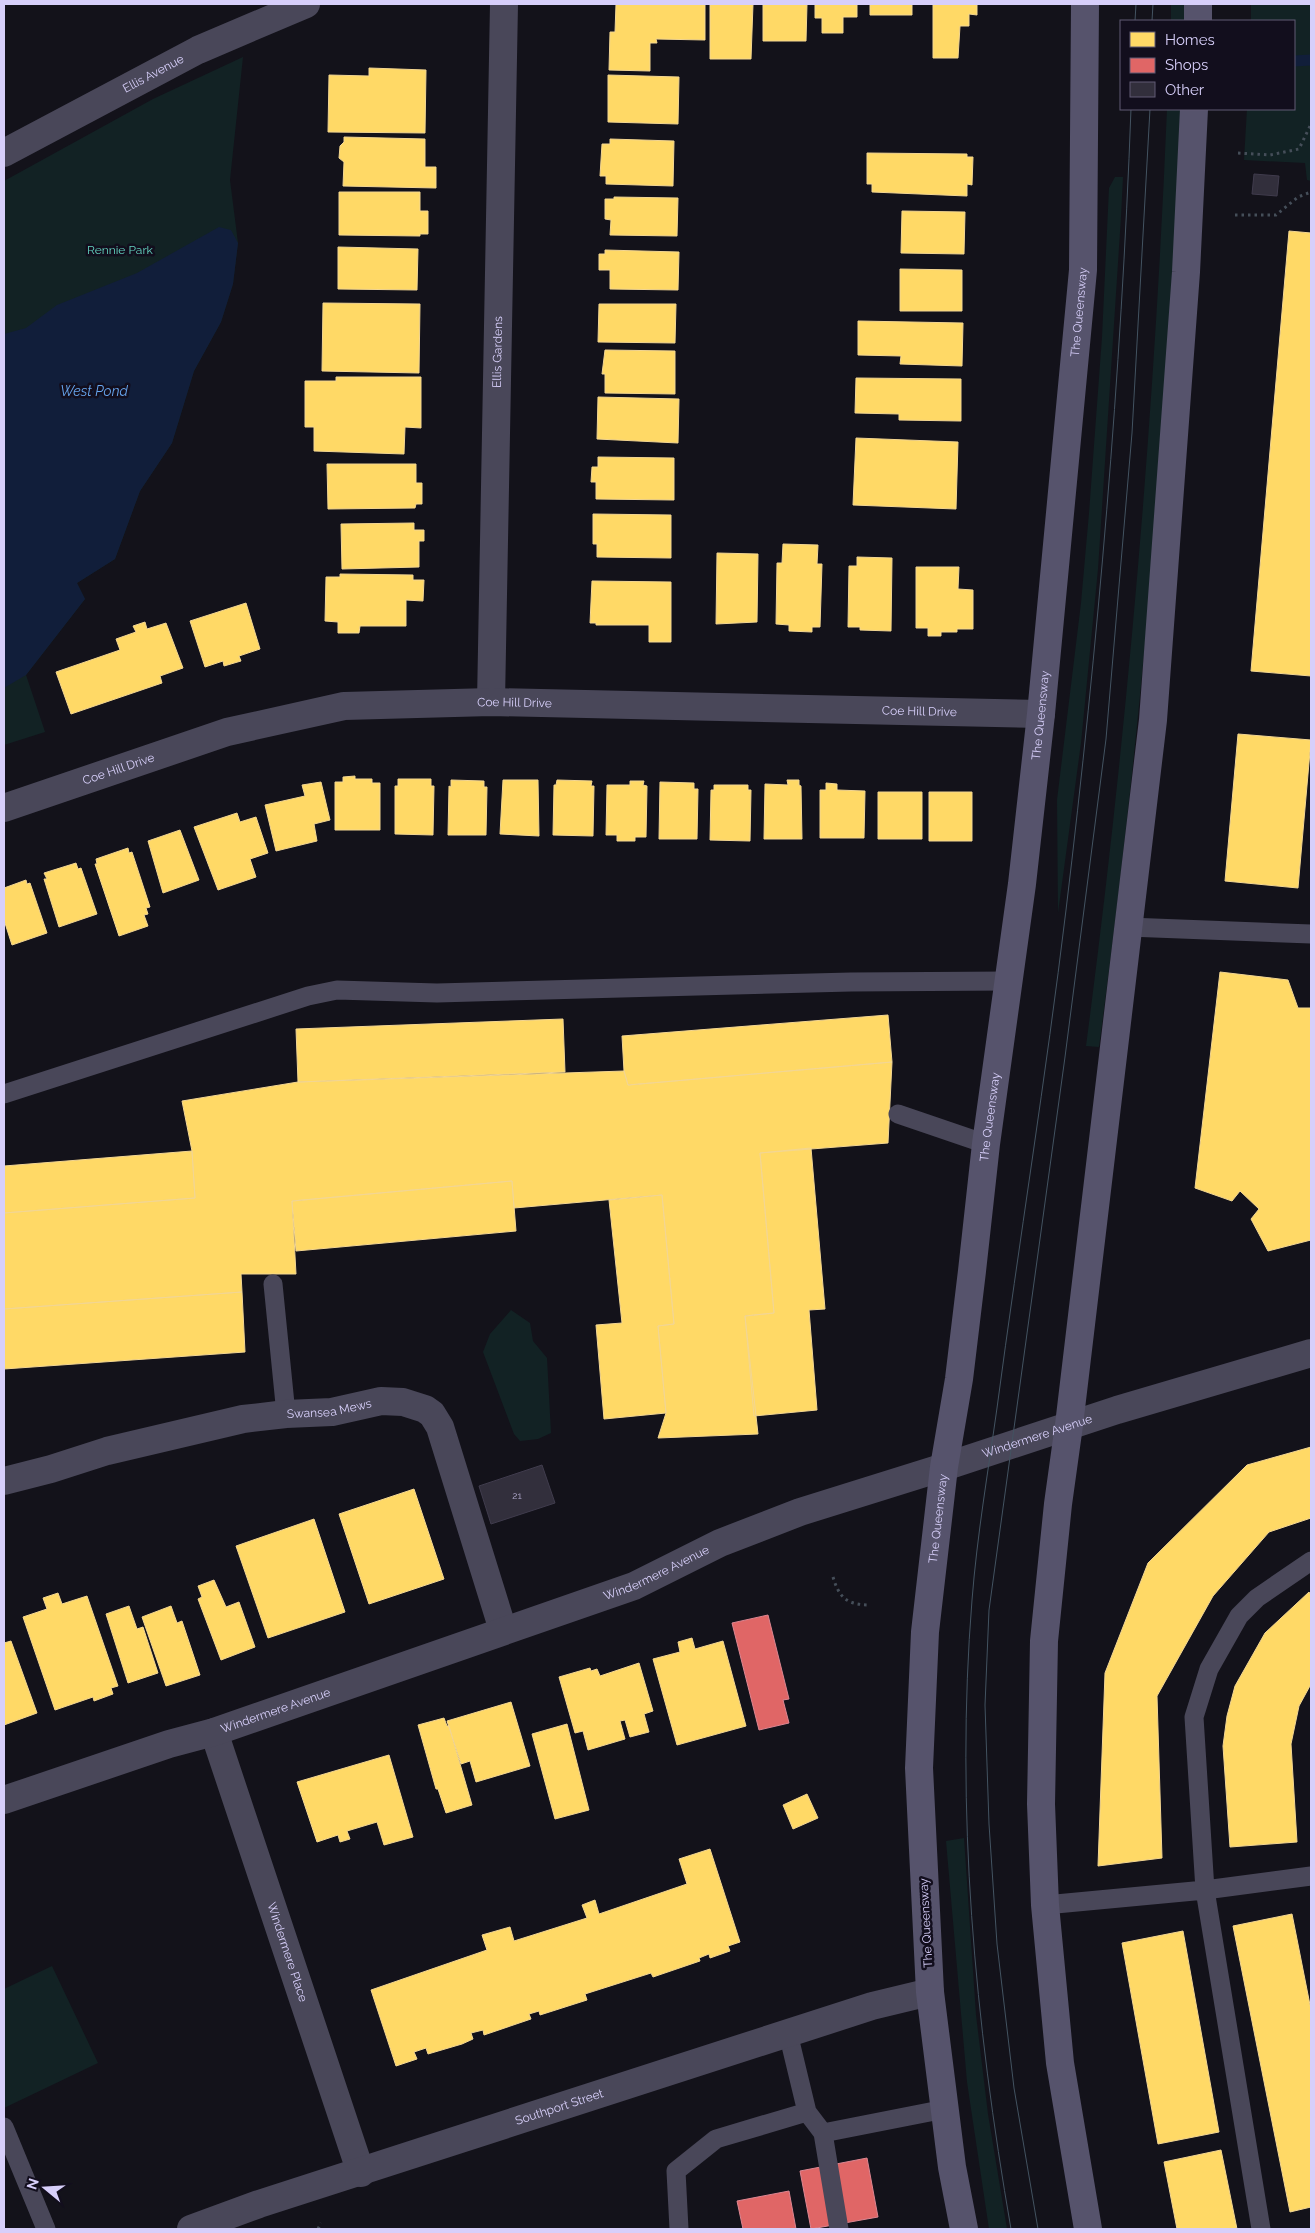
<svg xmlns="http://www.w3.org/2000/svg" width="1315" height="2233" viewBox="0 0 1315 2233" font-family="Raleway,sans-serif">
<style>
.green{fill:#122224}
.water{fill:#111e3a}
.homes{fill:#ffd966;stroke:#f3d692}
.shops{fill:#e06666;stroke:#dd8692}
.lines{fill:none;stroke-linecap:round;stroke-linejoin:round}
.stream{stroke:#111e3a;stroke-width:11}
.building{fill:#322f3c;stroke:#403c4d}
.path{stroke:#454e59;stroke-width:3;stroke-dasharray:2.5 4;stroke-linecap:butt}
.service{stroke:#494759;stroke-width:19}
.minor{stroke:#494759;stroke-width:28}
.tertiary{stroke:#494759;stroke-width:28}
.secondary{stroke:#56536c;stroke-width:28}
.tram{stroke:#435361;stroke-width:1}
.labels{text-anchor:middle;stroke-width:5;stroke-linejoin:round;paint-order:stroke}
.number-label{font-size:10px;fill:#aea7ca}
.street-label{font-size:12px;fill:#d7cffa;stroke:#120e1d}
.park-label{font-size:12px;fill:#63d2bf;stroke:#120e1d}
.water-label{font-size:14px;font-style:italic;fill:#67a6ef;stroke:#120e1d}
</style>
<rect width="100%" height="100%" fill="#13121a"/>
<path class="green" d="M1171 4H1185V21H1171Z
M1251 4H1311V181L1307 180 1305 163 1244 160 1247 109H1294V21H1251Z
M243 57 230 180 238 243 233 284 221 322 194 371 172 443 140 491 115 559 77 583 85 599 26 675 45 732 4 745V181L153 99Z
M1167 109H1181C1168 422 1141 736 1099 1047L1086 1046C1127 735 1154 422 1167 109Z
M1115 177H1123L1121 217 1098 569 1081 743 1058 913 1057 800 1081 603 1089 513 1102 337 1109 188Z
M511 1310 530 1323 533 1341 547 1358 551 1433 538 1439 520 1441 514 1434 483 1352 490 1334Z
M964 1838 976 2015 988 2114 1007 2229H989L967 2082 946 1841Z
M52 1966 98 2063 4 2108V1989Z"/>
<path class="water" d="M219 227 231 230 238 243 233 284 221 322 194 371 172 443 140 491 115 559 77 583 85 599 26 675 4 688V334L26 328 57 305 137 273Z"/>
<path class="homes" d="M616 4H705V40L656 39 657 43H650V71L609 70 610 32H615Z
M710 4H753L751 59H710Z
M763 4H807L806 41H763Z
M815 4H857V17H843V33H822V18H815Z
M870 4H912V15H870Z
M933 4H977V15L969 14V26H960L958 58H933Z
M369 68 426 70 425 133 328 132 329 75 369 76Z
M608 75 679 77 678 124 608 122Z
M344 137 425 139V167H436V188L343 186 344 162 339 158 340 146 344 142Z
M610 139 674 141 673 186 606 184V176H600L602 144H610Z
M867 153 967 154V157H973L972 185 967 184V196L872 192V184H867Z
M339 192H420V211H428V234H420V236L339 235Z
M614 197 678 198 677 236 610 235 611 220 605 219V199H614Z
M902 211 965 212 964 254 901 253Z
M1289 231 1311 233V676L1251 671Z
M338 247 418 249 417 290 338 289Z
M605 250 679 252 678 290 610 289V270H599V254H605Z
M900 269 962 270V311H900Z
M323 303 420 304 419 373 322 371Z
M599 304H676L675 343 598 342Z
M858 321 963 323 962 366 900 364 901 356 858 355Z
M605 350 675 351V394L605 393V374H602Z
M336 377H421V428L405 427 404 454 314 451V427H305V381H336Z
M856 378 961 379V421L899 420V414L855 413Z
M598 397 679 399 678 443 597 439Z
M856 438 958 442 956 509 853 505Z
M598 457 674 458V500L596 499V482H591L592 467H598Z
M327 464H416V483H422V504H416L415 508 328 509Z
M593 514 671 515V558L597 557V544H593Z
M414 523V530H424V541H419V567L342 569 341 524Z
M783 544 818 545 817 564H822L820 627H812V632L789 631V625L776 624 777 563H782Z
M717 553 758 554 757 622 716 624Z
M857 557 892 558 891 631 860 630V627H848L849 566H857Z
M916 567H959L958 589 973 590V629H957V632H941V636H928V628H916Z
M340 574 413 575V580H424L423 601 406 600V626H360L359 633H338V622L325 621 326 577H340Z
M592 581 671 582V642H649V625H596V623H590Z
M246 603 260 649 239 656 241 661 224 666 223 661 205 667 190 621Z
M145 622 147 629 166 623 183 668 160 676 162 683 71 714 56 672 120 650 116 639 136 632 133 626Z
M1238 734 1311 740 1298 888 1225 881Z
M355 776V779H372V783H380V830H335V782H343V777Z
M398 779H431V786H434L433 835 395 834V786H398Z
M451 780 484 781V787H487L486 835H448L449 786 451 787Z
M503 780H538L539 836 500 834Z
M557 780 592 781 591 786H594L593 836 553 835 554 785H556Z
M787 780H799V785L801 786 802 839H764L765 784 788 785Z
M630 781H644L643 785 647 786 646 837H635V841H617V835H606L607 785H630Z
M321 782 330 820 314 824 317 841 276 851 265 805 305 796 302 785Z
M660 782 694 783V789H698L697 839H659Z
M826 783 837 784V790L865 791 864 838H820V790H826Z
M714 785H748V790H751L750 841 710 840 711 790H714Z
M878 792H922V839H878Z
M929 792H972V841H929Z
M237 813 240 822 256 817 268 853 250 859 256 877 218 890 194 827Z
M180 830 199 880 163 893 148 841Z
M128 848 129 853 132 852 150 907 146 908 148 914 144 915 148 926 119 936 95 864H97L96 859Z
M76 863 78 869 81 868 97 914 59 927 44 879H47L44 873Z
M26 880 27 884 30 883 47 933 12 945 4 920V888Z
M1220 972 1288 980 1298 1008H1311V1240L1268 1251 1251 1219 1259 1209 1240 1191 1232 1201 1195 1188Z
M888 1015 892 1062 628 1085 624 1071 622 1036Z
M563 1019 565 1072 298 1082 296 1029Z
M892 1062 888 1143 760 1153 774 1313 745 1316 758 1434 658 1438 666 1413 658 1326 674 1324 662 1195 514 1208 512 1181 292 1201 296 1274H241L242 1292 4 1309V1213L195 1198 192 1151 182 1101 298 1082 624 1071 628 1085Z
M811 1148 825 1309 809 1310 817 1410 754 1416 745 1316 774 1313 760 1153Z
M192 1151 195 1198 4 1213V1166Z
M512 1181 516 1231 296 1251 292 1201Z
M662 1195 674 1324 658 1326 666 1413 604 1419 596 1325 622 1323 609 1200Z
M242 1292 245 1352 4 1369V1309Z
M1311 1447V1518L1269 1532 1213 1596 1157 1696 1162 1858 1098 1866 1105 1673 1148 1563 1247 1465Z
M414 1489 444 1579 369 1604 339 1514Z
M314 1519 345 1612 268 1638 236 1546Z
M214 1580 226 1607 239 1602 255 1647 221 1660 198 1599 202 1597 198 1586Z
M1309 1592 1311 1595V1684L1299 1706 1291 1744 1297 1842 1230 1847 1223 1746 1227 1716 1235 1686 1265 1633Z
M58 1593 62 1604 87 1596 118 1686 111 1688 113 1694 94 1701 93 1697 55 1710 23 1617 47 1609 43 1598Z
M129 1606 137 1629 143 1627 158 1673 128 1683 106 1614Z
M171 1606 177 1623 182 1621 200 1675 166 1686 142 1617Z
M692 1638 695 1649 723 1641 746 1726 677 1745 653 1659 680 1652 678 1642Z
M11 1641 37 1713 4 1725V1643Z
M639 1663 653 1711 644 1714 649 1732 630 1737 625 1720 620 1721 625 1739 588 1750 583 1731 575 1733 559 1677 590 1668 591 1671 597 1669 600 1676Z
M511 1702 530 1766 476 1782 470 1761 461 1764 447 1721Z
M444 1718 447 1726H449L472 1805 446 1813 438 1789H436L418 1725Z
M567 1724 589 1810 555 1819 532 1734Z
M389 1755 413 1837 384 1845 377 1822 347 1831 350 1839 340 1842 338 1835 317 1842 297 1782Z
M807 1794 818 1818 793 1829 783 1805Z
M710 1849 740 1942 728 1946 730 1951 710 1958 709 1954 699 1958 700 1961 653 1977 651 1973 585 1994 587 2000 540 2015 539 2011 529 2014 531 2019 484 2035 483 2030 471 2033 473 2039 462 2044 428 2054 426 2048 414 2052 417 2059 396 2066 371 1990 487 1950 482 1935 510 1927 514 1941 587 1918 582 1905 595 1900 599 1914 687 1884 679 1859Z
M1292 1914 1311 2010V2207L1290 2212 1233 1926Z
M1183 1931 1219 2132 1158 2144 1122 1943Z
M1221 2150 1237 2229H1177L1164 2162Z"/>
<path class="shops" d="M768 1615 789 1699 783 1700 789 1723 759 1730 732 1623Z
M867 2158 878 2217 811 2229 800 2171Z
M789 2191 796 2229H743L737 2201Z"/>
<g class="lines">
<path class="stream" d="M1294 61 1311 60"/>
</g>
<path class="building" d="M1254 174 1279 176 1277 196 1252 194Z
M542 1465 555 1503 491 1524 479 1486Z"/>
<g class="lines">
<path class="path" d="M1238 153 1270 155 1299 149 1311 124
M1235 215H1276L1298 197 1311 192
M833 1577C839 1597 846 1604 867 1605
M318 2229 321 2223"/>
<path class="service" d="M1128 927 1311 934
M4 1094 308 996 337 990 437 993 851 982 1008 981
M898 1114 986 1144
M273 1284 286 1414
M1045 1905 1205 1890 1311 1876
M788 2033 807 2112 823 2133 945 2109
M4 2127 46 2229
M823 2133 839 2229
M679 2229 676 2171 716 2139 807 2112
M1261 2229 1205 1890 1194 1717 1209 1669 1239 1616 1257 1598 1311 1561"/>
<g class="minor">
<path id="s1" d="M4 153 198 50 306 4"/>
<path id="s2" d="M491 702 504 4"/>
<path id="s3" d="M4 808 227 732 344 706 491 702 1041 714"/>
<path id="s4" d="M4 1481 51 1469 107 1451 243 1419 286 1414 332 1412 381 1401 403 1402 425 1409 432 1414 440 1427 503 1630"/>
<path id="s5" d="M214 1732 361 2173"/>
<path id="s6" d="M4 1800 169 1744 214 1732 634 1586 720 1543 800 1512 944 1467"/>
<path id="s7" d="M191 2229 259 2204 872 2006 930 1992"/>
</g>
<path class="tertiary" id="s8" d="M944 1467 1117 1410 1311 1353"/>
<g class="secondary">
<path d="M1198 21V4"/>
<path id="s9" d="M964 2229 952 2167 930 1992 919 1768 925 1632 944 1467 959 1379 972 1271 986 1144 1022 884 1041 714 1083 270 1085 4"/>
<path d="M1088 2229 1060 2063 1045 1905 1041 1804 1044 1641 1058 1504 1069 1425 1153 720 1186 272 1194 109"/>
</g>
<path class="tram" d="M1135 21 1136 4
M1152 21 1153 4
M1011 2229C975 2022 955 1810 972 1600 977 1536 988 1472 997 1408 1019 1242 1046 1076 1066 910 1098 644 1121 376 1131 109
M1038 2229 1014 2088 997 1944 989 1824 985 1705 989 1610 1065 1057 1106 739 1132 433 1150 109"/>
</g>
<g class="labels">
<g class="number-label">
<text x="517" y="1499">21</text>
</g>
<g class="street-label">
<text dy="4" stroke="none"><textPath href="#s1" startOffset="169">Ellis Avenue</textPath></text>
<text dy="4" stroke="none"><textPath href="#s9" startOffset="1929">The Queensway</textPath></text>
<text dy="4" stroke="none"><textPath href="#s2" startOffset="350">Ellis Gardens</textPath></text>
<text dy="4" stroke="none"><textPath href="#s3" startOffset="526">Coe Hill Drive</textPath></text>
<text dy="4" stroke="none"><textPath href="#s3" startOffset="931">Coe Hill Drive</textPath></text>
<text dy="4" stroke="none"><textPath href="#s9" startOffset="1524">The Queensway</textPath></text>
<text dy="4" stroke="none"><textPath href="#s3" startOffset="121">Coe Hill Drive</textPath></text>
<text dy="4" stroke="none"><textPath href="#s9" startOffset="1119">The Queensway</textPath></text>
<text dy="4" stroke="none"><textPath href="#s4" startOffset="334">Swansea Mews</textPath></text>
<text dy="4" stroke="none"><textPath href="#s8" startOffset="98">Windermere Avenue</textPath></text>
<text dy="4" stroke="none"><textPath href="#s9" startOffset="714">The Queensway</textPath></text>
<text dy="4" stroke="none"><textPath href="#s6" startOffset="691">Windermere Avenue</textPath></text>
<text dy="4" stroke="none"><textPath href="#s6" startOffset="286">Windermere Avenue</textPath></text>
<text transform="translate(926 1923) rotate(-93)" y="4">The Queensway</text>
<text dy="4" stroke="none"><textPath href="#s5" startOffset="232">Windermere Place</textPath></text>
<text dy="4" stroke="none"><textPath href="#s7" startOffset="388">Southport Street</textPath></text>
</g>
<g class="park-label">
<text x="120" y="254">Rennie Park</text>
</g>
<g class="water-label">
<text x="94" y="396">West Pond</text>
</g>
</g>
<rect width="1315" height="2233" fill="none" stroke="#d7cffa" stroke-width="10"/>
<rect x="1120" y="20" width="175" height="90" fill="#120e1d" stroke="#615b75"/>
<rect x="1130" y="32" width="25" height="15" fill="#ffd966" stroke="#615b75"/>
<text x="1165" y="45" font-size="15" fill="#d7cffa">Homes</text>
<rect x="1130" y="58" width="25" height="15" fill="#e06666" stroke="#615b75"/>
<text x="1165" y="70" font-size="15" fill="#d7cffa">Shops</text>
<rect x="1130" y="82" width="25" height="15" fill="#322f3c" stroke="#615b75"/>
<text x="1165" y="95" font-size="15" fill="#d7cffa">Other</text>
<g transform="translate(45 2188) rotate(288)" stroke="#120e1d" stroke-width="4" paint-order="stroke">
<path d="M0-4L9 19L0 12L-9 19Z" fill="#d7cffa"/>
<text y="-8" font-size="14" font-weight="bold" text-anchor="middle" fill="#d7cffa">N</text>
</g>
</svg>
